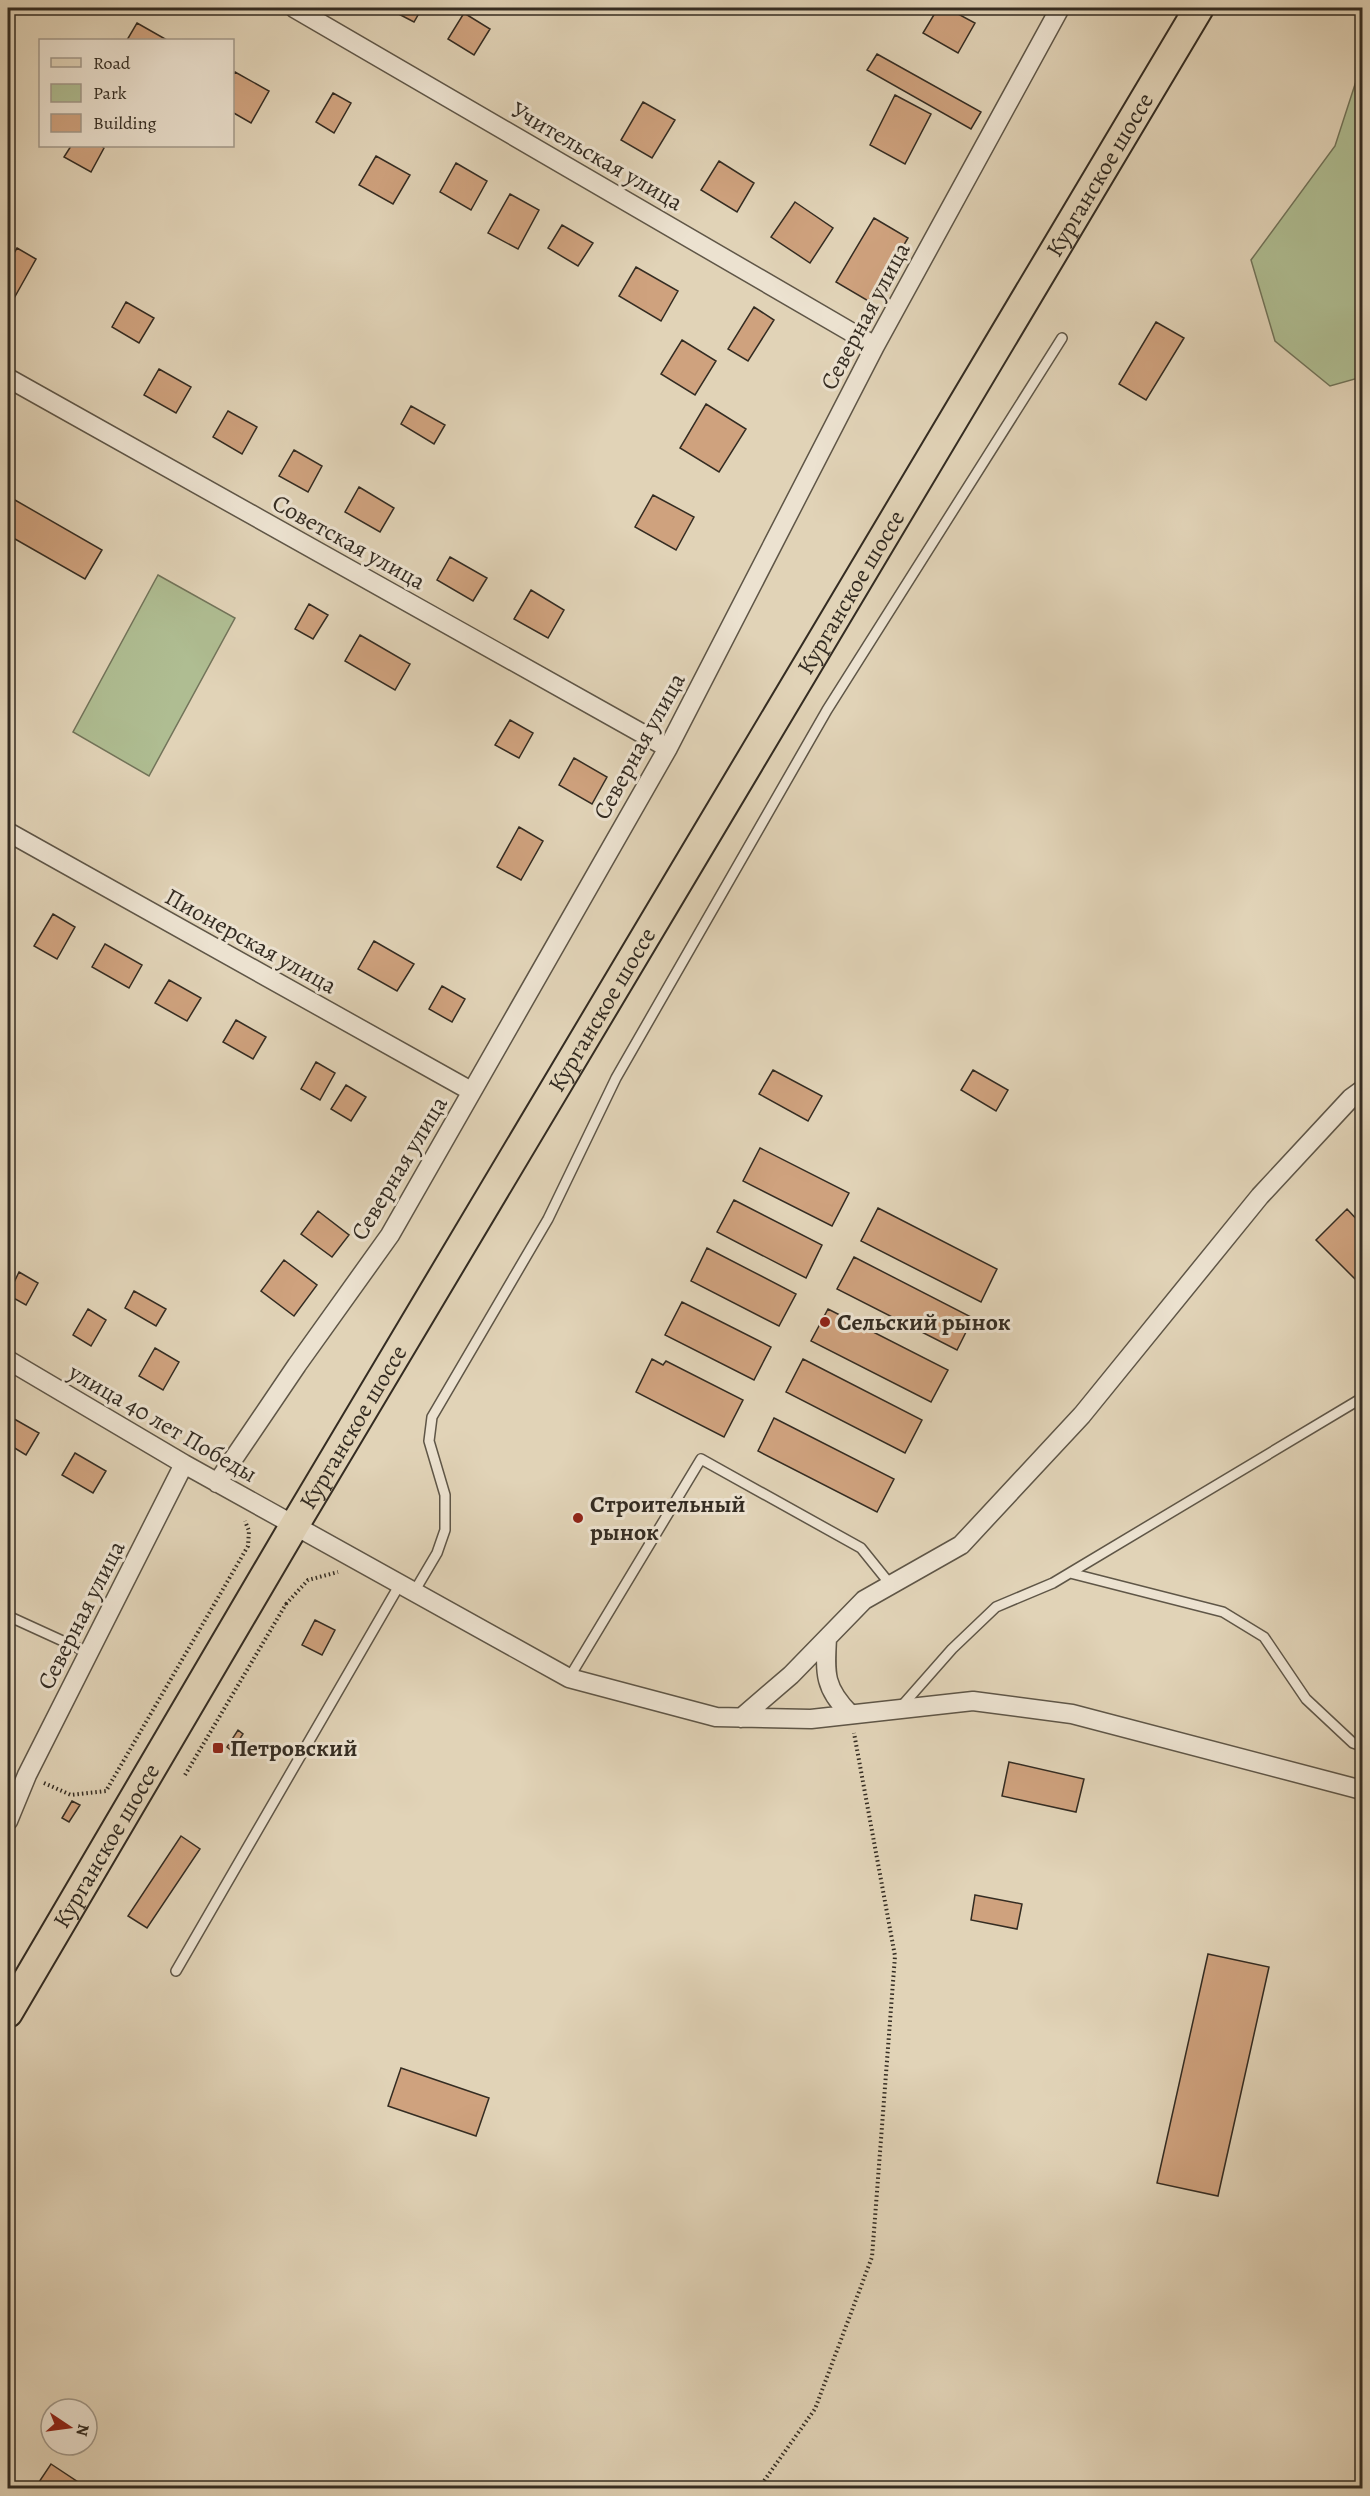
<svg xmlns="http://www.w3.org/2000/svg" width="1370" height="2496" viewBox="0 0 1370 2496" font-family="Alegreya,serif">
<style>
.green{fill:#afbd92;stroke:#72745a;stroke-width:1.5}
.building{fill:#cfa27e;stroke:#342c22;stroke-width:1.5}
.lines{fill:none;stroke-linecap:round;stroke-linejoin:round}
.lane-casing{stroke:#5f5647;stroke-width:12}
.street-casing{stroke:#5f5647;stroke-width:21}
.primary-casing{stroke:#342c22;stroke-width:32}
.path{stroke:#342c22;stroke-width:4;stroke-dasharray:1.5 3;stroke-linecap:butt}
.lane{stroke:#ece2d0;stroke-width:9}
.street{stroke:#ece2d0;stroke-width:18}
.primary{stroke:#e1d3b7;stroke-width:28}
.poi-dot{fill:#8f2418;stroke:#ece2d0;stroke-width:2}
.labels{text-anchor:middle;stroke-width:6;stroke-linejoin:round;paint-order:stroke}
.street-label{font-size:24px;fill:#342c22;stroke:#ece2d0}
.poi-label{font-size:24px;font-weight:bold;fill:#342c22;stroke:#ece2d0;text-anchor:start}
</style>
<rect width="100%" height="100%" fill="#e1d3b7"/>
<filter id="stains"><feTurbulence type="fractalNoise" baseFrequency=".00333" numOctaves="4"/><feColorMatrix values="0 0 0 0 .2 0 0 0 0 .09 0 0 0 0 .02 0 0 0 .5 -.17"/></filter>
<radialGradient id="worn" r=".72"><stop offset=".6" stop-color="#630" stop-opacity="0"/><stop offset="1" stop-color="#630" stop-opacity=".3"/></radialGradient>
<path class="green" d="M1362 68V377L1330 386 1275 341 1251 260 1335 146 1360 69Z
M158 575 235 618 149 776 73 732Z"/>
<path class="building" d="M387 8H422L414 22Z
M938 8H947L975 23 958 53 923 33Z
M464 13 490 29 474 55 448 39Z
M137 23 167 40H127Z
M877 54 981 112 971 129 867 70Z
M235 72 269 91 251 123 232 112V76Z
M333 93 351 103 334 133 316 122Z
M895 95 931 114 905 164 870 145Z
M643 102 675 120 652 158 621 140Z
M71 146H101L104 148 91 172 64 157Z
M376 156 410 175 393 204 359 185Z
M719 161 754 183 737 212 701 190Z
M456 163 487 181 471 210 440 192Z
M510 194 539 210 518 249 488 233Z
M795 202 833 228 810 263 771 237Z
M874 218 908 238 870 302 836 282Z
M562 225 593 243 578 266 548 248Z
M17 248 36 259 8 309V264Z
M636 267 678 291 661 321 619 296Z
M126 302 154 318 139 343 112 327Z
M754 307 774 320 748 361 728 349Z
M1156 322 1184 338 1146 400 1119 384Z
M682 340 716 361 695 395 661 374Z
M159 369 191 387 176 413 144 395Z
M706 404 746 429 719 472 680 448Z
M411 406 445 425 434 444 401 424Z
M228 411 257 427 242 454 213 437Z
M294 450 322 466 308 492 279 476Z
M359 487 394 508 380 532 345 512Z
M653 495 694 517 676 550 635 527Z
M8 496 102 550 85 579 8 535Z
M450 557 487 578 473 601 437 580Z
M531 590 564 610 548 638 514 619Z
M309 604 328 615 313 639 295 629Z
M360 635 410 664 395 690 345 661Z
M510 720 533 733 519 758 495 745Z
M574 758 607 777 592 804 559 785Z
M519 827 543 841 521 880 497 867Z
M53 914 75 927 57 959 34 946Z
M374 941 414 964 397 991 358 969Z
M105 944 142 965 129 988 92 967Z
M169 980 201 998 187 1021 155 1003Z
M442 986 465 999 452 1022 429 1009Z
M236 1020 266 1037 253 1059 223 1042Z
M316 1062 335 1073 320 1100 301 1089Z
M773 1070 822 1096 808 1121 759 1094Z
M973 1070 1008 1090 996 1111 961 1090Z
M346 1085 366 1097 351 1121 331 1109Z
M760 1148 849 1193 832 1226 743 1181Z
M734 1200 822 1245 806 1278 717 1232Z
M878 1208 997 1269 981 1302 861 1241Z
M1347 1209 1362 1225V1286L1316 1240Z
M318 1211 349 1235 332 1257 301 1234Z
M707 1248 796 1294 779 1326 691 1281Z
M854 1257 973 1318 957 1350 837 1289Z
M284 1260 317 1285 294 1316 261 1291Z
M19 1272 38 1283 26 1305 8 1295Z
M134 1291 166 1309 156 1326 125 1308Z
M682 1302 771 1347 754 1380 665 1335Z
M88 1309 106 1320 91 1346 73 1335Z
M828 1309 948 1370 931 1402 811 1341Z
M155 1348 179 1362 163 1390 139 1376Z
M652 1359 663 1365 666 1361 743 1400 724 1437 636 1392Z
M803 1359 922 1420 905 1453 786 1392Z
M9 1416 39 1433 26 1455 8 1444Z
M774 1418 894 1479 877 1512 758 1451Z
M75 1453 106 1471 93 1493 62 1475Z
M315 1620 335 1630 322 1655 302 1645Z
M238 1730 243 1734 232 1751 227 1747Z
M1009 1762 1084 1779 1076 1812 1002 1796Z
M72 1801 80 1805 69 1822 62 1818Z
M181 1836 200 1849 147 1928 128 1916Z
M975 1895 1022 1904 1017 1929 971 1920Z
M1208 1954 1269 1967 1218 2196 1157 2183Z
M401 2068 489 2098 476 2136 388 2106Z
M51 2464 78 2482 73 2488H35Z"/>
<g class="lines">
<defs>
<path id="lane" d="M1070 1573 1223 1612 1264 1637 1306 1699 1353 1743 1362 1746
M414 1592 437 1553 445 1530V1495L429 1441 432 1417 548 1219 616 1078 827 710 1062 338
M8 1616 89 1653
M569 1678 701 1459 861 1548 890 1584
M900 1708 952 1649 996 1607 1053 1583 1362 1398
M176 1971 400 1584"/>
<path id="street" d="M294 8 875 346
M8 378 668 748
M8 832 471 1091
M8 1360 184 1464 569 1678 716 1717 811 1719 973 1701 1072 1714 1362 1790
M217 1483 297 1365 390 1235 668 748 875 346 1060 8
M827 1638C825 1674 824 1688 850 1714
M741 1718 791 1675 864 1600 961 1545 1082 1415 1260 1196 1351 1098 1362 1090
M8 1821 27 1775 184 1464"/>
<g id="primary">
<path id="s1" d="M8 2013 294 1526 1199 8"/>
</g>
</defs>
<use href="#lane" class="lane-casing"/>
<use href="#street" class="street-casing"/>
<use href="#primary" class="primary-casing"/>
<path class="path" d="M286 1604 308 1580 338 1572
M185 1775 286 1604 283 1603
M44 1783 71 1795 106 1791 248 1546 249 1531 245 1521
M759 2488 815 2409 872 2257 895 1956 854 1733"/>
<use href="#lane" class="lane"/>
<use href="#street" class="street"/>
<use href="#primary" class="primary"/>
</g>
<g class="poi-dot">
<circle cx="825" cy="1322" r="6"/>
<circle cx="578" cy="1518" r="6"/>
<rect x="212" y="1742" width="12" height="12" rx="3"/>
</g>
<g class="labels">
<g class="street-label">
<text transform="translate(597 156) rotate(30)" y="8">Учительская улица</text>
<text dy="8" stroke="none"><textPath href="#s1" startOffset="2138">Курганское шоссе</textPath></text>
<text transform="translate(865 316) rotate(-62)" y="8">Северная улица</text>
<text transform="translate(349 542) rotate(29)" y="8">Советская улица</text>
<text dy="8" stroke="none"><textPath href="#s1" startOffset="1652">Курганское шоссе</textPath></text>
<text transform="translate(639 746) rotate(-61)" y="8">Северная улица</text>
<text transform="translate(251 941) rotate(29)" y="8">Пионерская улица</text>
<text dy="8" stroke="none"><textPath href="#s1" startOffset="1166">Курганское шоссе</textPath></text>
<text transform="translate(399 1168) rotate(-59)" y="8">Северная улица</text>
<text transform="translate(163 1423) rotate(30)" y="8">улица 40 лет Победы</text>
<text dy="8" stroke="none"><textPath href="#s1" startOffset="680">Курганское шоссе</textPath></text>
<text transform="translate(81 1615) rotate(-63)" y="8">Северная улица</text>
<text dy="8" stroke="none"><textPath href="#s1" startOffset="194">Курганское шоссе</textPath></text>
</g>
<g class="poi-label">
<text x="837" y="1330">Сельский рынок</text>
<text x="590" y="1512">Строительный<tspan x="590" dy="28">рынок</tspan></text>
<text x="230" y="1756">Петровский</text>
</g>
</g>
<rect width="1370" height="2496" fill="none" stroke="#e1d3b7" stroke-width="30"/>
<rect x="9" y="9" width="1352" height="2478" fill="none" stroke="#342c22" stroke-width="3"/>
<rect x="15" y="15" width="1340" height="2466" fill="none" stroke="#342c22" stroke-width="1.5"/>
<rect x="39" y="39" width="195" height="108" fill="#ece2d0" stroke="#a2998a" stroke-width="1.5"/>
<rect x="51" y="58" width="30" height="9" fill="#e1d3b7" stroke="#a2998a" stroke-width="1.5"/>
<text x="93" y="69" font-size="18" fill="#342c22">Road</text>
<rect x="51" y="84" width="30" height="18" fill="#afbd92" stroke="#a2998a" stroke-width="1.5"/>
<text x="93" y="99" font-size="18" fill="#342c22">Park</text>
<rect x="51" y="114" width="30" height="18" fill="#cfa27e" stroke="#a2998a" stroke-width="1.5"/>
<text x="93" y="129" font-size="18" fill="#342c22">Building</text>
<g transform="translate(69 2427) rotate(103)"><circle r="28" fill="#ece2d0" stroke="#a2998a" stroke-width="1.5"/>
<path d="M0-4.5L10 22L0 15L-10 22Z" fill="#8f2418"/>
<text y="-9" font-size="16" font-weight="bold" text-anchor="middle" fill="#342c22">N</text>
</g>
<rect width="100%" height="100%" filter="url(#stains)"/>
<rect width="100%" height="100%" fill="url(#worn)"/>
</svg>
